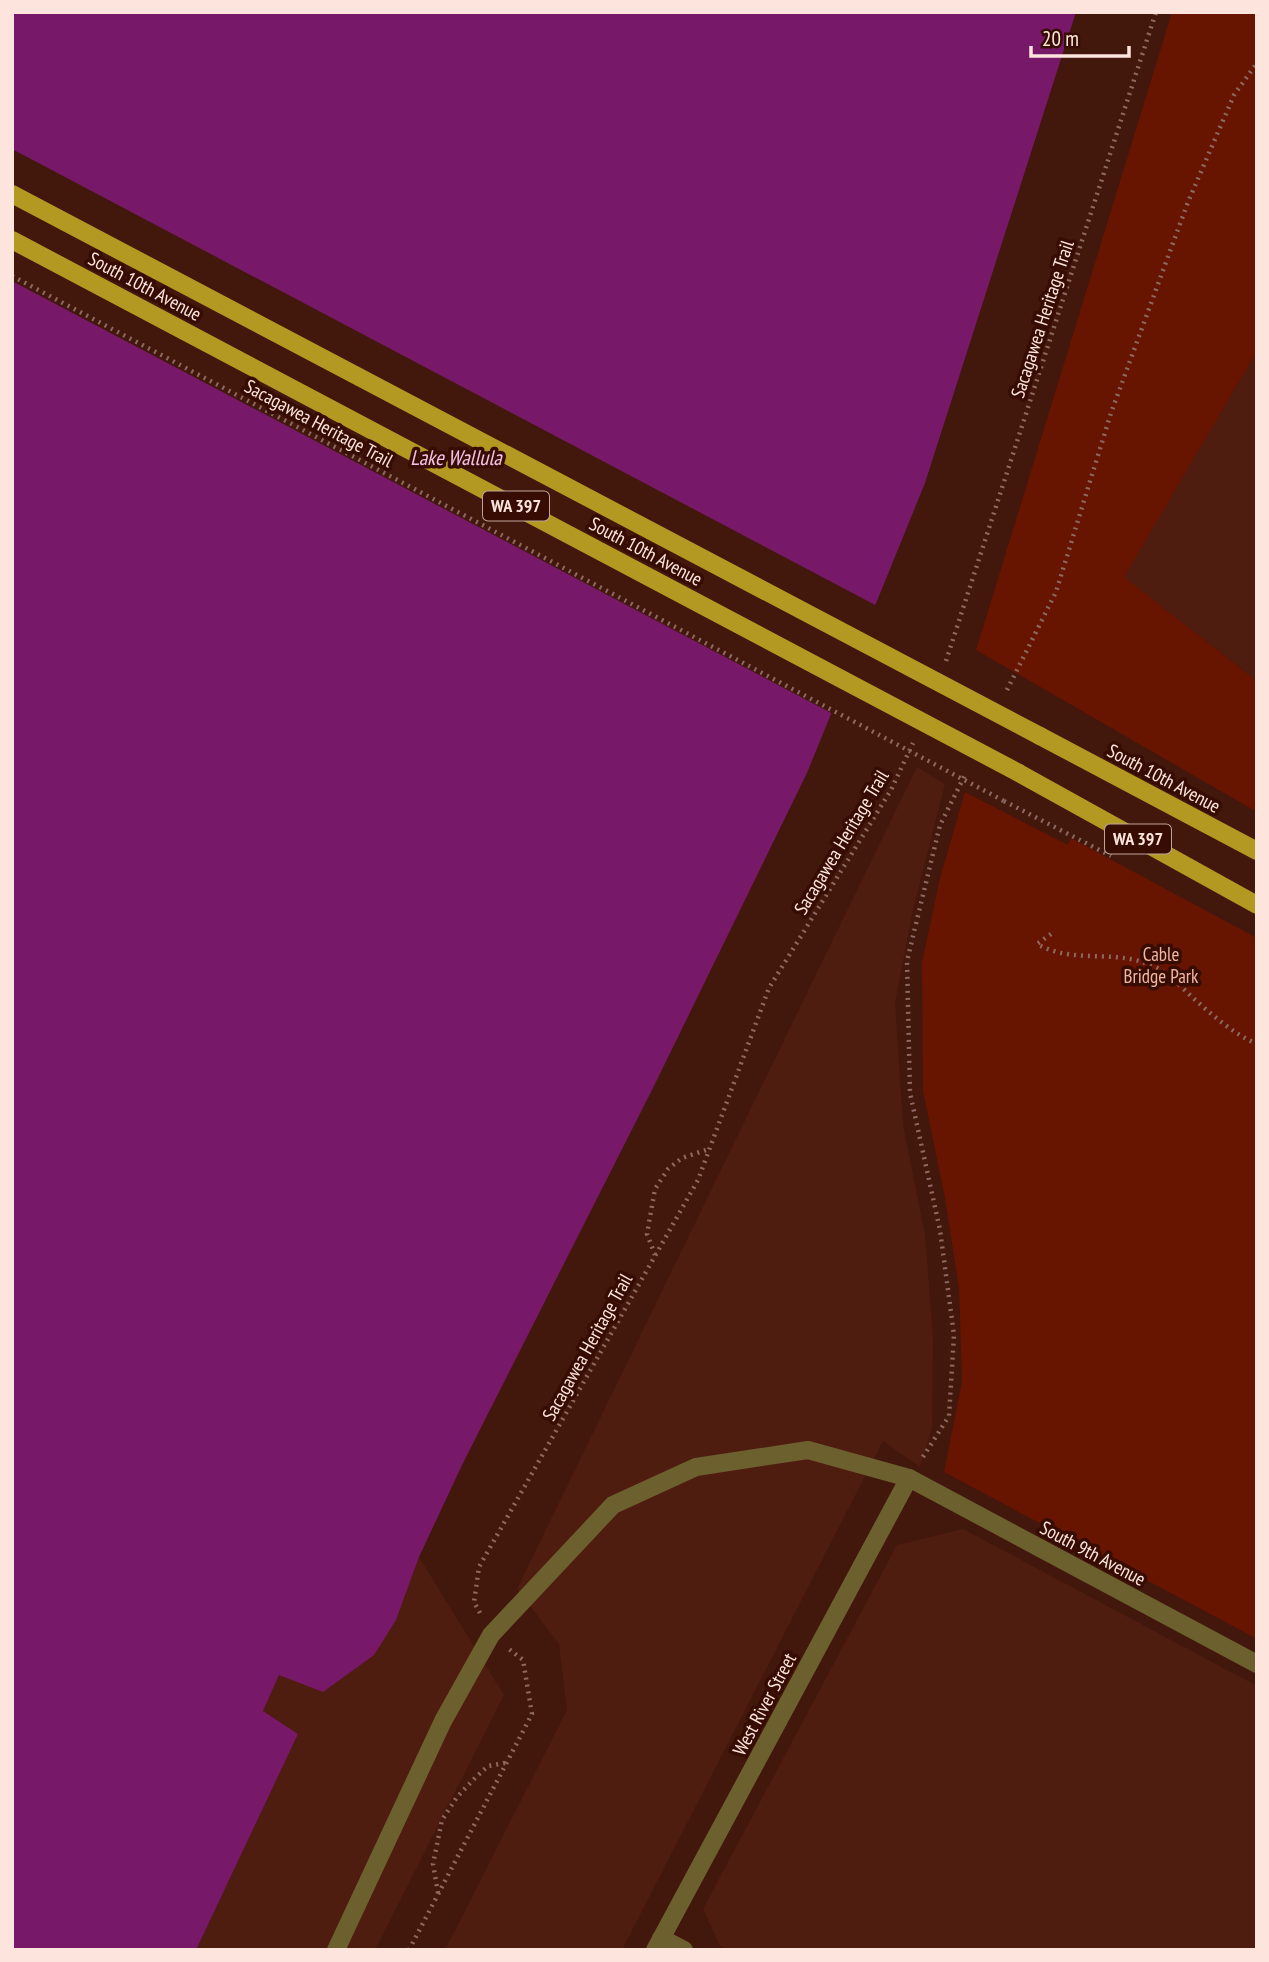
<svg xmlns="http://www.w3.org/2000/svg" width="1269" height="1962" viewBox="0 0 1269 1962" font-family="'PT Sans Narrow',sans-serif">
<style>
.built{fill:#4f1d0f}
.green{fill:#671400}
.water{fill:#771968}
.pier{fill:#42170c}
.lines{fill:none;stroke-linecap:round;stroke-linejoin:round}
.path{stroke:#8d6960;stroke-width:4.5;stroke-dasharray:2 5;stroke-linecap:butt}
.service{stroke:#6c602f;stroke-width:18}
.minor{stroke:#6c602f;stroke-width:18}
.primary{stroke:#b39922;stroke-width:18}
.path-bridge{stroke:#8d6960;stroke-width:4.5;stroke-dasharray:2 5;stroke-linecap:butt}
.primary-bridge{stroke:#b39922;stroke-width:18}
.labels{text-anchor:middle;stroke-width:7;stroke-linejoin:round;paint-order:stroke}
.shield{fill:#370d03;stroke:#c2a49c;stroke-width:2}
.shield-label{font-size:18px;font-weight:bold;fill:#fde5de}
.street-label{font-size:19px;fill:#fde5de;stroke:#370d03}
.park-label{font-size:19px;fill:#f2b6a5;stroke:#370d03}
.water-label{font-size:21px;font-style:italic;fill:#f2c0e5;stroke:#370d03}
</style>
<rect width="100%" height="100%" fill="#42170c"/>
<path class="built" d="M1257 351V681L1123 577Z
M917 767 945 784 913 910 895 1003 903 1125 925 1235 933 1338 932 1428 920 1467 883 1441 622 1950H445L567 1710 559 1644 517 1589Z
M963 1529 1257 1686V1950H727L720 1946 703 1909 897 1545Z
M419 1557 504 1695 375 1950H196L298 1734 263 1711 279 1675 396 1620Z"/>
<path class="green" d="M1172 12H1257V351L1124 577 1257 681V812L976 650Z
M965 792 1068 845 1071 838 1257 938V1639L944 1472 962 1381 959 1289 945 1198 923 1091 922 962 940 878Z"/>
<path class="water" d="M12 12H1076L925 483 807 773 653 1088 463 1463 419 1557 396 1620 374 1655 323 1692 279 1675 263 1711 298 1734 196 1950H12Z"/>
<path class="pier" d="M12 149 879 607 835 715 12 281Z"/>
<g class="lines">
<path class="path" d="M946 661 1156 12
M1007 690 1056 592 1111 413 1188 202 1234 95 1257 63
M1004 801 1111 856
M1051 934 1037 944C1075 965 1113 948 1153 966 1168 972 1179 985 1191 996 1211 1014 1232 1033 1257 1044
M655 1255 647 1234 655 1189 668 1169 682 1158 709 1149
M923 1457 949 1416 954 1335 940 1230 910 1093 907 961 940 825 966 773
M480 1613 474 1602 479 1567 698 1180 769 988 891 790 913 743
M438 1893 433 1864 442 1820 457 1797 476 1777 488 1766 505 1763
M409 1950 532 1714 523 1660 509 1649"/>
<path class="service" d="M336 1950 443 1721 491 1635 613 1505 696 1467 808 1450 909 1478"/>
<path class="minor" d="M661 1938 684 1950
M655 1950 909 1478 1257 1664"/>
<path class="primary" d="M1040 736 1257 851
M1019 773 1257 905"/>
<path class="path-bridge" d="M12 276 1004 801"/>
<path class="primary-bridge" d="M12 194 1040 736
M12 240 1019 773"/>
</g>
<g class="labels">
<g class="shield">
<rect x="483" y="491.5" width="66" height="29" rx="5"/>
<rect x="1105" y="824.5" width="66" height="29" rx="5"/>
</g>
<g class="shield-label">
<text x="516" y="512">WA 397</text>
<text x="1138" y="845">WA 397</text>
</g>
<g class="street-label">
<text transform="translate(145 286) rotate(28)" y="7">South 10th Avenue</text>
<text transform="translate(1042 319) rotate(-72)" y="7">Sacagawea Heritage Trail</text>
<text transform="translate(319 423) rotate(28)" y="7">Sacagawea Heritage Trail</text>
<text transform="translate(646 551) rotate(28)" y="7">South 10th Avenue</text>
<text transform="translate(1164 778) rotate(28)" y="7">South 10th Avenue</text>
<text transform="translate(841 842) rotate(-59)" y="7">Sacagawea Heritage Trail</text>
<text transform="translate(587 1347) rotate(-61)" y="7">Sacagawea Heritage Trail</text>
<text transform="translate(1093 1553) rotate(28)" y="7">South 9th Avenue</text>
<text transform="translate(764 1704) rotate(-62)" y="7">West River Street</text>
</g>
<g class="park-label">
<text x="1161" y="961">Cable<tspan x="1161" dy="22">Bridge Park</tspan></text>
</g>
<g class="water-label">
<text x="456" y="465">Lake Wallula</text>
</g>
</g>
<rect width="1269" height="1962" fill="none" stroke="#fde5de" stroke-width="28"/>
<path d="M1031 46v10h98v-10" fill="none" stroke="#fde5de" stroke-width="3.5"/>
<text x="1042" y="46" font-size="21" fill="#fde5de" stroke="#370d03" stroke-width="5" paint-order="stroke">20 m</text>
</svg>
